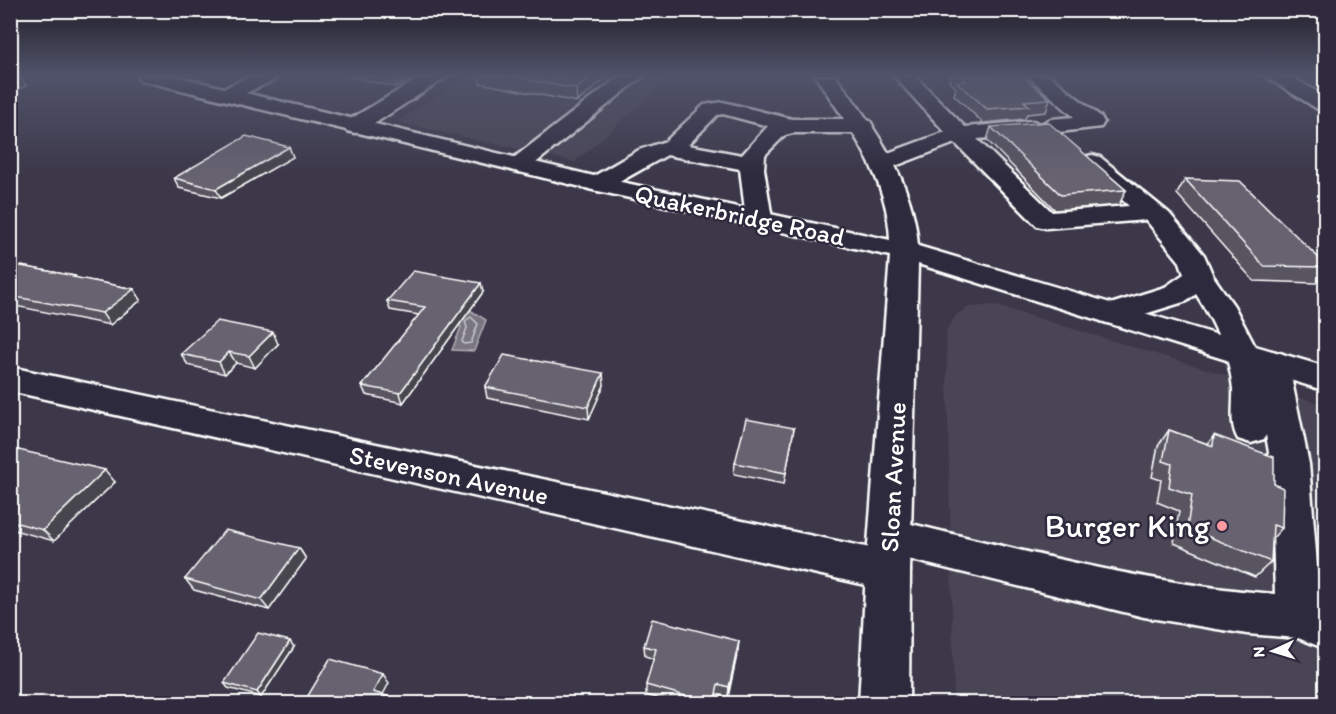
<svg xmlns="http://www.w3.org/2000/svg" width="1336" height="714" viewBox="0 0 1336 714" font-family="Itim,sans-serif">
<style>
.built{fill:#494455}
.water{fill:#797682;stroke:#afadb4;stroke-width:1.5}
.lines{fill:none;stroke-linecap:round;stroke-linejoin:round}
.shore{stroke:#c9c8cd;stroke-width:1.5}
.minor-casing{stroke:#fff;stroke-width:5}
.major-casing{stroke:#fff;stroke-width:5}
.minor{fill:#2f2a3d;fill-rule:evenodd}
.major{fill:#2f2a3d;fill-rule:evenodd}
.wall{fill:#585460;stroke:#fff;stroke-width:1.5}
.shaded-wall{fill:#47454e;stroke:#fff;stroke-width:1.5}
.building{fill:#666270;stroke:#fff;stroke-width:1.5}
.poi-dot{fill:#ff9aa2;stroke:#2f2a3d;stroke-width:2}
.labels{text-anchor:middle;stroke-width:5;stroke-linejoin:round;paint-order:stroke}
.street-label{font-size:26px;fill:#fff;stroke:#2f2a3d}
.near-poi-label{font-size:32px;fill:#fff;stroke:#2f2a3d;text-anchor:end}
</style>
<rect width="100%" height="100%" fill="#3c3749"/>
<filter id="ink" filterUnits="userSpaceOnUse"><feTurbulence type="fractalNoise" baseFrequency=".0167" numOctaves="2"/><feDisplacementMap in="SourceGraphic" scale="12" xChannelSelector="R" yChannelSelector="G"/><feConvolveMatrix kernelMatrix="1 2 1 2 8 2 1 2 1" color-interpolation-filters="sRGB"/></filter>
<g filter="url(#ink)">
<path class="built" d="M469 76H673L575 162 397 122Z
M994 305 1325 405V703H954L946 331 956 315 969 307Z"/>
<path class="water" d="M470 310 486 320 474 351 452 350 461 327 452 320Z"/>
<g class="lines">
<path class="shore" d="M471 317 478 324 471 343 464 344 462 341 467 328 465 321Z"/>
<defs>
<path id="minor" d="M250 76H277L274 80 233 99H219L216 95 219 91Z
M423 76H448L363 131 355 133 347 131 344 126 347 121Z
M620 76H643L527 170 519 172 511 170 507 165 511 160Z
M894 76H915L965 127 1033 121 1041 124 1051 119 1074 117 1028 76H1050L1101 117 1104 122 1101 127 1051 133 1043 130 1033 135 977 139 1052 212 1129 206 1080 162 1084 157 1092 155 1100 157 1169 213 1204 255 1213 276 1234 306 1259 354 1271 351 1283 354 1288 362 1309 464 1320 603 1326 605V649L1298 638 1247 634 1144 617 904 558 910 571 903 585 888 590 10 391V367L875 549 869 537 875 524 890 519C1017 549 1144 584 1275 594L1271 464 1266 435 1264 439 1251 443 1238 439C1229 423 1234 406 1233 389 1230 355 1214 322 1196 294L1187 301 1112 324 1101 321 1097 314 1101 307 1165 287 1184 274 1180 262 1146 220 1046 228 1037 226 955 143 890 168 882 170 874 168 870 163 874 158 945 132Z
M1265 76H1290L1326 97V112L1319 110Z
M723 102 792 119H862L870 121 873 126 870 131 862 133H793L785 135 765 155 764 169 772 219 768 225 759 227 750 225 746 219 740 169 667 155 607 189 598 191 589 189 586 184 589 179 639 150 666 141 704 105ZM723 114 768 126 742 155 688 145 717 115Z"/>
<path id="major" d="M137 76H174L598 177 890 240C889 179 848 124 815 76H835C874 126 914 181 918 246L1326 367V391L918 264 910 571 909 704H859L866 571 890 256 598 191 140 80Z"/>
</defs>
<use href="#minor" class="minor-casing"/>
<use href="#major" class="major-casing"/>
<use href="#minor" class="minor"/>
<use href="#major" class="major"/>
</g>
<path class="wall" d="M346 76H414L396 87Z
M478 76H608L577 102 480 83Z
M950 76H1022L1050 99 1046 112 1027 114 1025 119 983 123 954 95 956 88 949 81Z
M991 127 1126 190 1119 205 1055 210 987 140Z
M289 147 293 157 221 198 179 188 174 178Z
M1185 179 1326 265V271L1316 283 1254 281 1177 194Z
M10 264 75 276 76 278 134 289 141 300 110 325 10 305Z
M483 292 403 403 366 395 362 386 419 315 390 310 387 301Z
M278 344 255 368 236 363 225 374 188 365 181 354Z
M604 385 589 419 487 398 485 387Z
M794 428 784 484 734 474 735 463Z
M1169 430 1208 444 1214 435 1274 484 1282 528 1272 539 1271 562 1255 577 1174 543 1179 511 1157 502 1161 480 1152 477 1158 446Z
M10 448 115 482 54 541 10 529Z
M299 548 306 559 269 610 194 590 185 579Z
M739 641 728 697 717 694 715 704H677L646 695V685L654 659 645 656 644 646Z
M294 647 261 697 228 688 224 683Z"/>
<path class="shaded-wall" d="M394 76H414L396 87Z
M592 76H608L577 102 576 89Z
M20 77 26 86 10 92V81Z
M289 147 293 157 221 198 216 189Z
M481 283 483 292 403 403 400 393Z
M134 289 141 300 110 325 102 313Z
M273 332 278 344 255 368 249 356Z
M229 352 236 363 225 374 219 362Z
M603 373 604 385 589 419 588 407Z
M105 470 115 482 54 541 43 530Z
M299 548 306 559 269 610 261 600Z
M290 641 294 647 261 697 257 692Z
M739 641 738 651 728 697 729 687Z
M383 674 389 683 379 702 373 692Z"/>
<path class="building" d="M10 76H17L20 77 10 81Z
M510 76H592L576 89Z
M961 76H1022L1050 99 1024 101 1029 106 987 109 957 82 966 81Z
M1048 122 1126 190 1061 195 991 127Z
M246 136 289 147 216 189 174 178Z
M1185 179 1240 181 1326 265V267L1264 266Z
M10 264 75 276 73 277 134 289 102 313 10 296Z
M413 271 481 283 400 393 362 386 425 307 387 301Z
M217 321 273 332 249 356 229 352 219 362 181 354Z
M504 355 603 373 588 407 485 387Z
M746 419 794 428 786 473 735 463Z
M1169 430 1213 446 1214 435 1274 457V484L1283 488 1282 528 1273 525 1271 562 1187 528 1192 495 1169 487 1172 464 1163 461Z
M10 448 105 470 43 530 10 521Z
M225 530 299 548 261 600 185 579Z
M652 619 739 641 729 687 718 684 714 704 646 685 656 649 644 646Z
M258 633 290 641 257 692 224 683Z
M330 659 383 674 373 692 413 704H303Z"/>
</g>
<linearGradient id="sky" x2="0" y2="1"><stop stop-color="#211e28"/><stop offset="0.43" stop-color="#50536a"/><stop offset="1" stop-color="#50536a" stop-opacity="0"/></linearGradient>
<rect width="1336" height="176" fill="url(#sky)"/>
<circle class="poi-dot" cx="1222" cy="526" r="6"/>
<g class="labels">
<g class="street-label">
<text transform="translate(740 215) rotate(12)" y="9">Quakerbridge Road</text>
<text transform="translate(449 475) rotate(12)" y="9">Stevenson Avenue</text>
<text transform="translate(893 477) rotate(-87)" y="9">Sloan Avenue</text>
</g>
<g class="near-poi-label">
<text x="1210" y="537">Burger King</text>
</g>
</g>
<rect width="1336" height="714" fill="none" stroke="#2f2a3d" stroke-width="36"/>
<rect x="18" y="18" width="1300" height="678" fill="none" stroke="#fff" stroke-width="2" filter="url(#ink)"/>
<g transform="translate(1273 651) rotate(266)" stroke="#2f2a3d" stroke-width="4.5" paint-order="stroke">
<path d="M0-4.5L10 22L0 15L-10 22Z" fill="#ffffff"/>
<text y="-9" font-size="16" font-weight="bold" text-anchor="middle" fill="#ffffff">N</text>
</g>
</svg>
